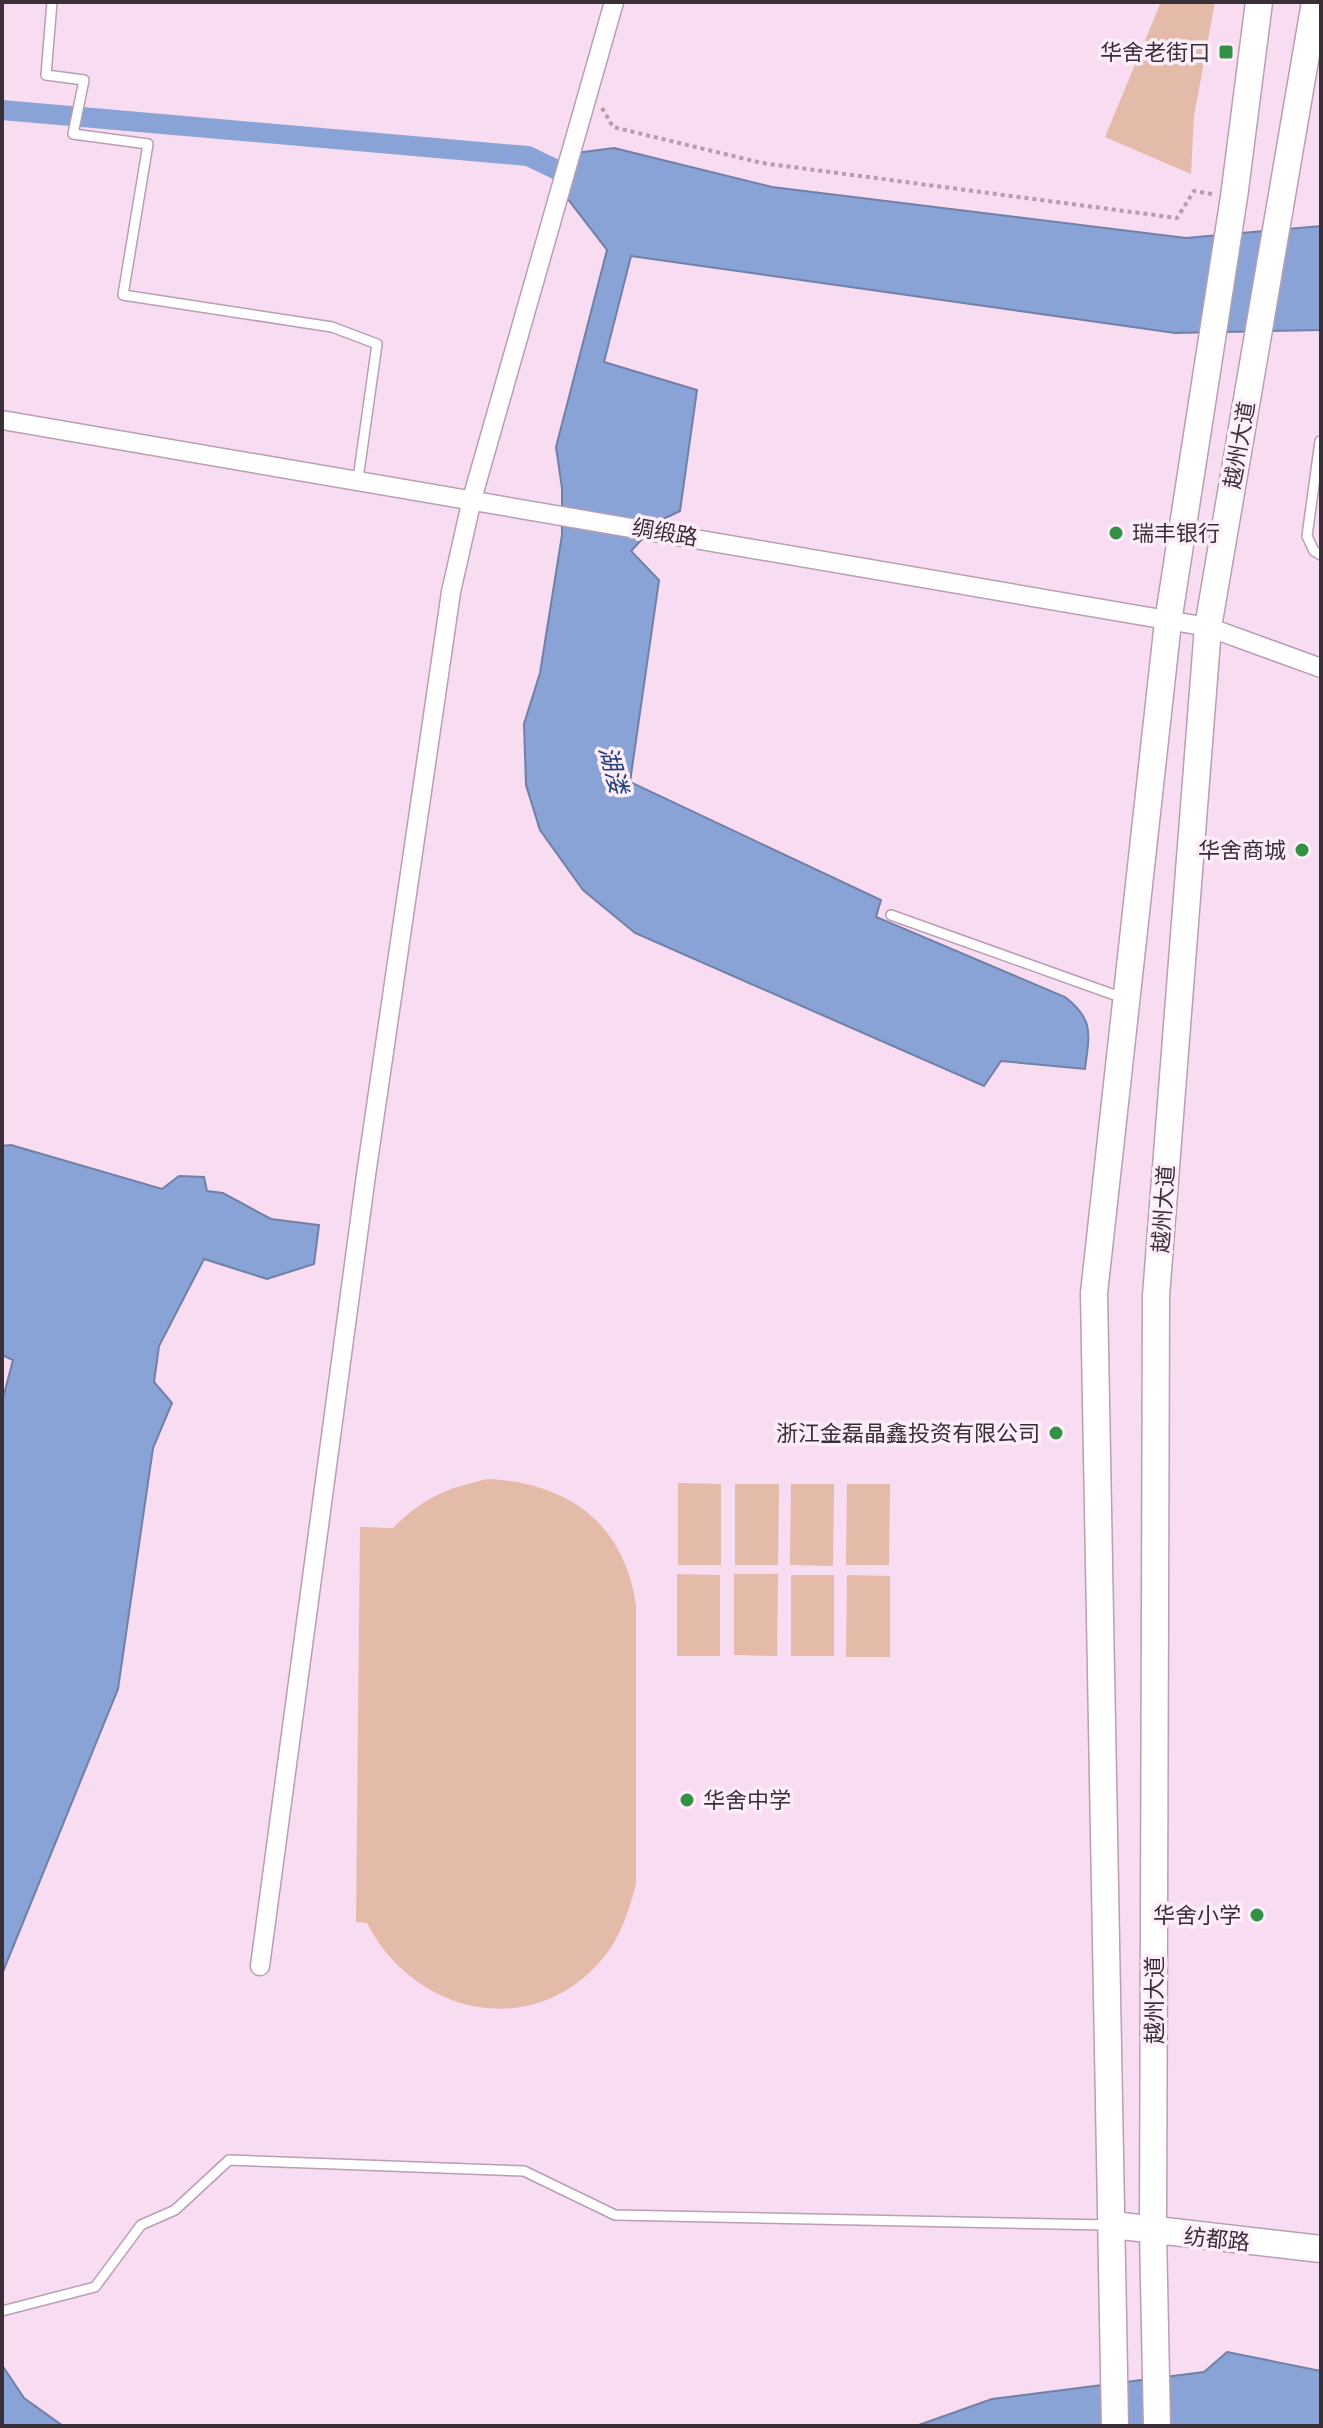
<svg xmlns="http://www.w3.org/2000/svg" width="1323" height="2428" viewBox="0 0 1323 2428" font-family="Helvetica,'Noto Sans SC',sans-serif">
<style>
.green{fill:#e4baa9}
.water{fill:#89a3d6;stroke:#7180a6;stroke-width:2}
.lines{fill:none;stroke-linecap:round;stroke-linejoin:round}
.canal{stroke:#89a3d6;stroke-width:20}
.lane-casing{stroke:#b99eb4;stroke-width:12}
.street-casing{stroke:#b99eb4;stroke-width:21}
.secondary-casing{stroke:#b99eb4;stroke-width:29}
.path{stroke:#b39dae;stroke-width:4;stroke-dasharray:4 4;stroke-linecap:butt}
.lane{stroke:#fff;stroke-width:9}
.street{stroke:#fff;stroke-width:18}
.secondary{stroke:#fff;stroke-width:26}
.poi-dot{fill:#329144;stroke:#feedfb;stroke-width:3}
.labels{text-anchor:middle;stroke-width:7;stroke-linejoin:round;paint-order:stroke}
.poi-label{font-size:22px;fill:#392f37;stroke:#feedfb;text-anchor:end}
.street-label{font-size:22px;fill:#392f37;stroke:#feedfb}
.water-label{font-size:24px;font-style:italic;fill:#213e7b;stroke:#feedfb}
</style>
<rect width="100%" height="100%" fill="#f8dcf2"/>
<path class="green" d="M1161 2H1215L1194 116 1191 174 1105 137Z
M488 1479C568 1483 624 1523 636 1605V1884C629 1910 621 1936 604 1957 534 2043 414 2015 367 1923L356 1922 360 1527 393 1528C421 1499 449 1487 488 1479Z
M678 1483 721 1484V1565H678Z
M735 1484H779L778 1565H735Z
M791 1484H834L833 1566 790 1565Z
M847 1484H890L889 1565H846Z
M677 1574 720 1575V1656H677Z
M734 1574H778L777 1656 734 1655Z
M791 1575H834V1656H791Z
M847 1575 890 1576V1657H846Z"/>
<path class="water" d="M614 148 772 187 1186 238 1321 226 1320 330 1175 333 631 256 604 362 697 390 680 511 659 521 631 551 659 580 630 782 881 900 876 917 1065 997C1095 1020 1089 1035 1085 1069L1001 1061 984 1086 635 933 583 890 540 830 526 785 524 724 540 673 562 535V488L556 447 607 250 564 194 576 153Z
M11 1145 162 1189 179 1176 204 1177 207 1191 223 1193 271 1219 319 1225 314 1264 267 1279 204 1259 159 1346 154 1382 172 1403 153 1448 118 1689 2 1974V1402L13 1360 2 1355V1146Z
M1227 2352 1321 2371V2426H916L992 2399 1204 2372Z
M2 2365 24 2398 63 2426H2Z"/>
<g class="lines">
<path class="canal" d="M2 110 528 156 578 180"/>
<defs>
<path id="lane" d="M52 2 46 75 84 80 73 134 148 144 123 295 332 327 377 344 358 479
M1320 441 1307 536 1314 551 1321 555
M891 915 1123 998
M2 2311 95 2287 141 2225 175 2210 229 2160 524 2171 615 2215 1108 2225"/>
<path id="street" d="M2 420 1208 627 1321 668
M260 1966 366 1175 451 592 472 499 614 2"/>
<path id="secondary" d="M1113 2225 1321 2249
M1115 2426 1094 1293 1168 622 1234 197 1259 2
M1157 2426 1153 2232 1156 1296 1208 627 1315 2"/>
</defs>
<use href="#lane" class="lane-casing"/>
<use href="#street" class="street-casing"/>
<use href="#secondary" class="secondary-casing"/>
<path class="path" d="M602 108 613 127 762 163 1177 218 1194 191 1212 194"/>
<use href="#lane" class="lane"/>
<use href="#street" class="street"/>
<use href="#secondary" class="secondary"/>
</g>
<g class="poi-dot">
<rect x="1218" y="44" width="16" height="16" rx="4"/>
<circle cx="1116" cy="533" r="8"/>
<circle cx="1302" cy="850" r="8"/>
<circle cx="1056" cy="1433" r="8"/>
<circle cx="687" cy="1800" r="8"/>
<circle cx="1257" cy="1915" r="8"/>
</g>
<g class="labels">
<g class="poi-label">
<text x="1210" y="60">华舍老街口</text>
<text x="1132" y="541" text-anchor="start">瑞丰银行</text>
<text x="1286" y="858">华舍商城</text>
<text x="1040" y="1441">浙江金磊晶鑫投资有限公司</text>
<text x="703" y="1808" text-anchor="start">华舍中学</text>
<text x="1241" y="1923">华舍小学</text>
</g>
<g class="street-label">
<text transform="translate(1239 445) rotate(-80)" y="8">越州大道</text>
<text transform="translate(665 532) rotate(10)" y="8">绸缎路</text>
<text transform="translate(1163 1209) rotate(-86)" y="8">越州大道</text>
<text transform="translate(1154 2000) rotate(-90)" y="8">越州大道</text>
<text transform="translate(1217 2239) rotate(6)" y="8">纺都路</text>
</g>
<g class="water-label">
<text transform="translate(613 770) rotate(75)" y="8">湖溇</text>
</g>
</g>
<rect width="1323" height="2428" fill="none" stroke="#392f37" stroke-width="8"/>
</svg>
